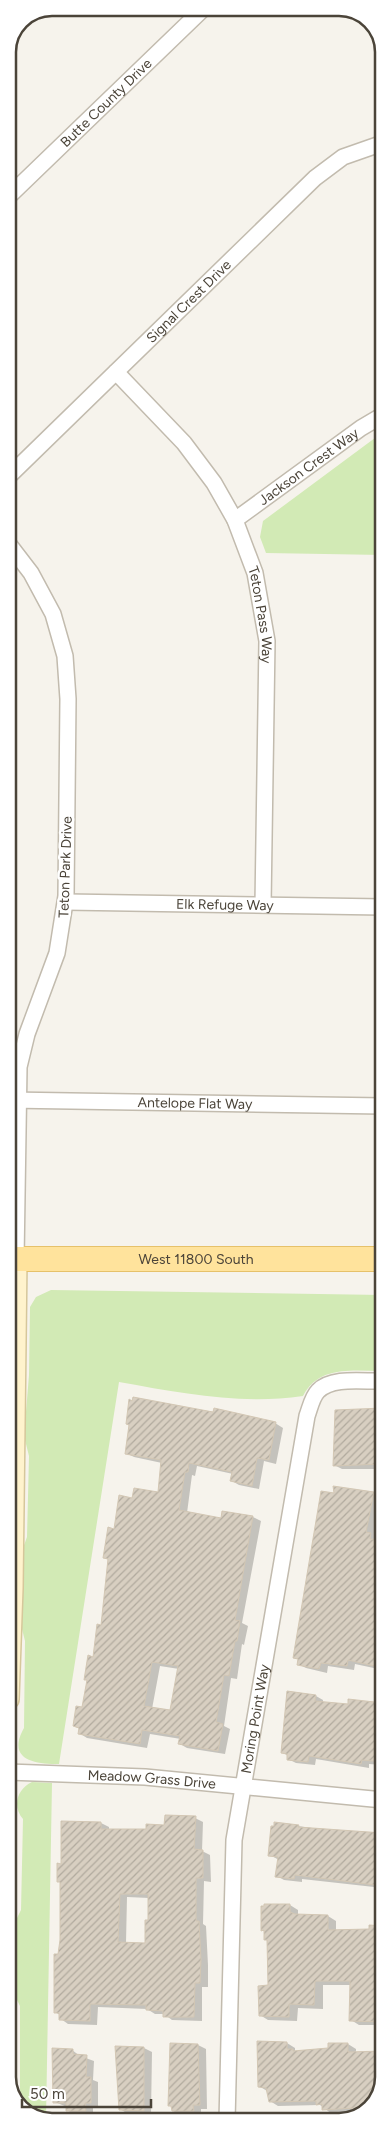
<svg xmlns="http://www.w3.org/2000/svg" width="391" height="2129" viewBox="0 0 391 2129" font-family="Figtree,sans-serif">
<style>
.green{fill:#d2eab5}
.shadow{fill:#0003;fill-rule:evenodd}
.building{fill:url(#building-hatch);stroke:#d3c7b4;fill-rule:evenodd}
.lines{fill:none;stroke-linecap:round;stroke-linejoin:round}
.street-casing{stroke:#c2bbae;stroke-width:18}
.secondary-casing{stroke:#d6c79b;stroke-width:24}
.primary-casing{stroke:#e6c16a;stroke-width:26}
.street{stroke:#fff;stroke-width:15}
.secondary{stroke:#fff3cd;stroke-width:21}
.primary{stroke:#ffe39c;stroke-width:24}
.labels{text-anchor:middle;stroke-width:5;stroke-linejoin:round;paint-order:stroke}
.street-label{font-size:14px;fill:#4b4439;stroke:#fff}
.rim{fill:none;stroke:#4b4439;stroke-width:2.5}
</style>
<defs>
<pattern id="building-hatch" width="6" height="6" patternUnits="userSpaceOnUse" patternTransform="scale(1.25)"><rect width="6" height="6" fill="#d8cfc1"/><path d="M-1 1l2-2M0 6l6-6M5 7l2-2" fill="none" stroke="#b1aa9e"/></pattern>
</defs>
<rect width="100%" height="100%" fill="#f6f3ec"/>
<path class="green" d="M383 432V555L266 553 260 537 263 521Z
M51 1290 383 1295V1371C353 1371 319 1365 303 1396 240 1405 181 1393 119 1382L59 1764C35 1764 6 1760 24 1728L25 1641 21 1625 23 1548 27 1537 29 1456 24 1436 29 1375 30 1307 36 1297Z
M32 1782 52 1783 46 2119 43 2120 21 2109 18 2103 20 2098V2006L16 1998V1920L21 1910 23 1819C12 1806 17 1789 32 1782Z"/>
<path class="shadow" d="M383 1410V1469H342L334 1465 336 1411Z
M275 1423 283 1428 276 1464 264 1461 259 1489 239 1485 232 1481 233 1474 197 1466 195 1476 192 1475 187 1513 222 1520 223 1512 253 1517 261 1521 242 1623 248 1626 244 1645 242 1644 237 1679 231 1678 224 1726 230 1729 225 1754 187 1748 180 1744 181 1739 150 1734 147 1748 87 1738 79 1733 80 1729 74 1726 83 1709 88 1680 86 1679 95 1658 102 1626 109 1560 104 1557 115 1530 133 1499 159 1494 162 1463 134 1457 126 1453ZM160 1666 179 1669 171 1712 152 1709Z
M373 1494 381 1498 374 1534 383 1536V1670L355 1664 354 1670 328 1666 327 1673 306 1668 298 1664 299 1660 295 1657 335 1495Z
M316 1696 323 1700V1703L383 1721V1765L369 1764V1768L316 1759 315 1765 296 1763 288 1759V1756L282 1752Z
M195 1818 203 1822 202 1851 210 1855 211 1882 204 1881 203 1924 206 1926 208 1965V1987H202V2021L172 2020 164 2014H155L147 2009 98 2007 97 2025 68 2024 61 2019 60 2015 55 2012 61 1940V1883L58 1881 62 1865 63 1823H101L109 1827V1830L147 1831ZM127 1897 149 1898V1922L146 1944 126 1943Z
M276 1823 341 1832H383V1888L302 1879V1882L284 1880 277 1876 279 1860 270 1855Z
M290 1905 298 1910V1916H328L336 1921V1931L370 1930V1927H383V2077L372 2107 360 2113 332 2114 320 2105 278 2106 270 2101 267 2091 259 2086 287 2043 295 2048V2052L329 2050 348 2044 356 2049V2053H377L378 2025H359L351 2020V1985H323V2009L298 2008 297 2021 268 2020 260 2015 269 1986 268 1941 265 1932 262 1930Z
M198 2045 206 2049 207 2109H201V2115H181L173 2111Z
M144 2048 152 2052 151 2114H128L120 2109Z
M72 2050 80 2056 94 2061 93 2080 98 2082V2107H93V2115H75L67 2110V2107L55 2102Z"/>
<path class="building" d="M133 1397 213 1412 214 1408 276 1422 269 1460 257 1458 252 1486 230 1481 232 1472 189 1463 188 1472H185L179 1510 221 1518 222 1511 253 1516 235 1620 240 1621 237 1641H235L229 1676 224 1675 216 1722 223 1724 218 1751 178 1744 180 1736 142 1730 140 1744 78 1734 79 1728 73 1726 76 1706 82 1707 87 1680H84L88 1655 93 1657 97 1624 101 1625 108 1559 103 1558 108 1527 114 1529 119 1495 132 1498 134 1488 158 1492 161 1460 125 1454 129 1425 126 1424 129 1399 132 1401ZM152 1662 178 1666 170 1710 144 1706Z
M383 1408V1464L333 1466 335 1410Z
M333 1486 374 1492 366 1532 371 1533 370 1539 383 1540V1668L348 1660 347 1666 321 1663 319 1669 297 1665 298 1659 293 1658 321 1491 334 1493Z
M287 1691 316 1695 315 1701 348 1704V1699L383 1703V1762L362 1760 361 1764 309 1756 308 1762 287 1760V1754L281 1753Z
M165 1815 196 1816 194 1849 203 1850V1878H196V1921H199L201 1960 200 1983H195L194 2017H163V2011L146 2010V2005L90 2004V2021L59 2020V2013H54V1954H58L60 1940V1882H57V1863L61 1864V1821L101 1822V1829H146V1824L164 1825ZM120 1894H148V1920H145V1943L118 1942Z
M274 1822 299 1825 298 1827 383 1833V1886L295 1875 294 1879 275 1877 278 1857 268 1856 271 1826H274Z
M264 1904H290V1912L295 1914 328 1915V1930L369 1929V1925L383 1926V2022L349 2021 350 1981H315L314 2005 289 2004V2017L259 2016 258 1986 268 1985 267 1940H264V1930L261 1931V1906H264Z
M257 2041 287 2042V2049H293V2051L328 2048V2043H348V2052L383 2051 384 2077 372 2107 322 2110V2104L316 2105V2101L269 2102 266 2088 258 2087Z
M170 2043 198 2044 200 2105H193L194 2111H172L171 2106H168Z
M115 2046 144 2047V2111L119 2110Z
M52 2048 73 2049V2054L87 2055 86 2077H91V2103H85L86 2111H66V2103H53Z"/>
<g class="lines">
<defs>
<g id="street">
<path id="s1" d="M8 197 204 8"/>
<path id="s2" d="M116 372 184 443 214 483 235 520 255 573 267 641 263 905"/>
<path id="s3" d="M8 477 315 178 343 157 383 143"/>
<path id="s4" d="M235 520 361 428 383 415"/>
<path d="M8 543 31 573 53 614 65 656 68 699 66 896 57 953 27 1034 19 1067 16 1259"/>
<path id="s5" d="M66 902 383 907"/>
<path id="s6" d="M9 1100 383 1106"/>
<path id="s7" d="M8 1772 145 1777 383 1800"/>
<path id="s8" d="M227 2121 234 1840 307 1416C310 1408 312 1397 318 1391 332 1376 365 1382 383 1381"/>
</g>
<path id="secondary" d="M8 1699 12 1588 16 1259"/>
<g id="primary">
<path id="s9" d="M8 1259H383"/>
</g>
</defs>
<use href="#street" class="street-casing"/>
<use href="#secondary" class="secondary-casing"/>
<use href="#primary" class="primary-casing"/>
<use href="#street" class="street"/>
<use href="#secondary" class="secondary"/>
<use href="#primary" class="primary"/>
</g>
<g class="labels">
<g class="street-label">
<text dy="5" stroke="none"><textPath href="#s1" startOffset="136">Butte County Drive</textPath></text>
<text dy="5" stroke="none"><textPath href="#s3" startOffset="252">Signal Crest Drive</textPath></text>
<text dy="5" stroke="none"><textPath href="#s4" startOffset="91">Jackson Crest Way</textPath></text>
<text dy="5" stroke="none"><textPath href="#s2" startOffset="290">Teton Pass Way</textPath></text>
<text transform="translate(65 867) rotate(-88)" y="5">Teton Park Drive</text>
<text dy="5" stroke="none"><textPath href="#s5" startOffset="159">Elk Refuge Way</textPath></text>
<text dy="5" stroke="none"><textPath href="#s6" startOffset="186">Antelope Flat Way</textPath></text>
<text dy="5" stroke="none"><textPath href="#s9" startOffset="188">West 11800 South</textPath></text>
<text dy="5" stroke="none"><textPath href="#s8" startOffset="404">Moring Point Way</textPath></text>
<text dy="5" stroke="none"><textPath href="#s7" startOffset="144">Meadow Grass Drive</textPath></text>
</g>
</g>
<path d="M0 0H391V2129H0ZM52 16H339A36 36 0 0 1 375 52V2077A36 36 0 0 1 339 2113H52A36 36 0 0 1 16 2077V52A36 36 0 0 1 52 16Z" fill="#fff" fill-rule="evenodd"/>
<path class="rim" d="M52 16H339A36 36 0 0 1 375 52V2077A36 36 0 0 1 339 2113H52A36 36 0 0 1 16 2077V52A36 36 0 0 1 52 16Z"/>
<path d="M22 2099v8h129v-8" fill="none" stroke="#4b4439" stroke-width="2.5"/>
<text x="30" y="2099" font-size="15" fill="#4b4439" stroke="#ffffff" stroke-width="4" paint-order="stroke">50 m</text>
</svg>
